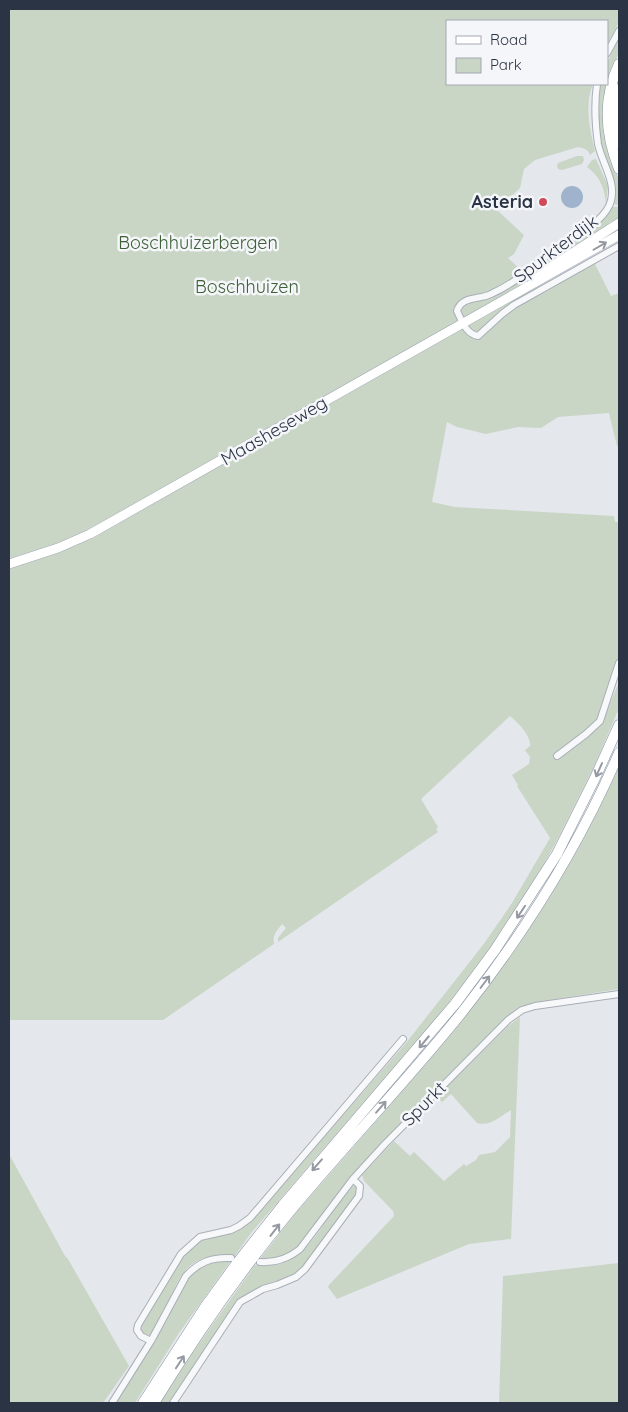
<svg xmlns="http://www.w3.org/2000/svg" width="628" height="1412" viewBox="0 0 628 1412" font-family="Quicksand,sans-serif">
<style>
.green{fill:#c9d6c5}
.water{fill:#9fb4cc}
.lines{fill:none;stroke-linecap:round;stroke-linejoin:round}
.minor-casing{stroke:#a9aeb7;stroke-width:8}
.major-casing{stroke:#a3abb8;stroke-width:10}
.highway-casing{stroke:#8b94a3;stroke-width:11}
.minor{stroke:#f7f8fa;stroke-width:6}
.major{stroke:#fff;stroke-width:9}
.highway{stroke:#fff;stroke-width:10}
.oneway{stroke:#959aa2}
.poi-dot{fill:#d1495b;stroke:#f4f6f9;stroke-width:2}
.labels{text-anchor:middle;stroke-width:5;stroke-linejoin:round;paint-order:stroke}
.poi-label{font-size:18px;font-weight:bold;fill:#2b3445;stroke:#f4f6f9;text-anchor:end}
.park-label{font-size:18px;fill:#3f6138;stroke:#f4f6f9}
.street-label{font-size:18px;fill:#2b3445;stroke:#f4f6f9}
</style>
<rect width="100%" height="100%" fill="#e4e7ec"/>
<path class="green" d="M9 9H619V22L607 44V21H447V84H593C584 105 590 130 595 151L590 155C588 149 583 148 578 147L535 160 524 169 520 188 497 210 524 235 514 254 508 258 526 275 584 232 612 207H619V219L610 222 606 227 530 279 544 293 594 262 611 296 619 293V446H617L609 413 558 417 541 428 518 427 486 434 457 427 447 422 432 502 455 507 614 516 615 522H619V667L607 705 605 715 619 682V708L595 765 560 835 543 866 488 952 441 1013 251 1233 234 1257C170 1248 179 1301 150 1335L143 1334 141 1330 142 1325 181 1258 193 1245 199 1240 231 1231 279 1188 406 1043 483 945 512 903 550 838 517 786 518 785 512 775 529 764 530 757 525 750 530 746C531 735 518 723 510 716L421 799 438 827 436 829 438 832 278 942V938L286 928 282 924C277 931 272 935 274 944L163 1020H9Z
M619 38V52L607 80V63Z
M600 84H606L603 107V127L607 148 619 180V205L613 204 615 191 601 146 596 125Z
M577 156H583L584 160 582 164 562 170 558 169 557 166 558 163Z
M596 159 608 186 606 203C604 187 600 177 587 167L592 160Z
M619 762V989L556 999 520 1007 514 1011 491 1032 451 1072 362 1166 339 1191 300 1245 290 1253 277 1258 260 1259 294 1215 397 1097 459 1022 505 962Z
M520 1017 511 1239 469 1244 337 1299 328 1287 329 1285 394 1216 393 1211 364 1181 362 1175 394 1141 410 1156 414 1152 444 1181 464 1164 466 1166 476 1160 479 1155 495 1152 510 1137 511 1110C501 1116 490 1127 477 1123L451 1094 442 1102 437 1097 507 1027Z
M9 1154 65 1256 68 1259 129 1366 103 1403H9Z
M356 1183 358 1186 357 1194 302 1268 294 1274 241 1300 209 1342 169 1403H160L183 1366 255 1265C294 1272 312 1242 331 1214 339 1203 347 1193 356 1183Z
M223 1261 230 1262 179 1333 135 1403H113L146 1355 189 1276 202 1266Z
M619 1263V1403H499L503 1276Z"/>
<path class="water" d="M561 197a11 11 0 1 1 22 0a11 11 0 1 1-22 0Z"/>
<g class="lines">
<defs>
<path id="minor" d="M607 53 619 31
M597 84C594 105 595 123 598 144 602 164 619 185 609 206 600 224 578 233 562 244 539 261 518 282 491 294 479 300 461 296 457 311 462 321 466 334 478 336L502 314 514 305 619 246
M557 756 586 734 600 721 619 663
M260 1262C276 1263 288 1259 300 1249L353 1179 385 1144 508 1020 522 1010 535 1006 619 994
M151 1341 141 1336 137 1330 138 1325 181 1254 200 1237 231 1230 239 1226 250 1218 403 1039
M112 1403 151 1341 186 1276C199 1262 212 1257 231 1258
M173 1403 240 1302 263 1289 277 1285 296 1277 305 1269 359 1196 360 1186 353 1179"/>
<path id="major" d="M537 278 546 270 619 223
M9 564 58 548 90 534 619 235"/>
<path id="highway" d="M619 64C603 98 605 134 619 169
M619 89C615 107 615 126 619 144
M143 1403 205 1307 237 1263 283 1205 455 1004 495 950 557 854 595 778 619 725
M154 1403C194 1338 238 1274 287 1215 344 1146 407 1081 463 1011 526 931 579 846 619 753"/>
</defs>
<use href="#minor" class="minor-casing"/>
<use href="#major" class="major-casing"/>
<use href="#highway" class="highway-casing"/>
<use href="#minor" class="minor"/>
<use href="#major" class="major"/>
<use href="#highway" class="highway"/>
</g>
<defs><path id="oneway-shaft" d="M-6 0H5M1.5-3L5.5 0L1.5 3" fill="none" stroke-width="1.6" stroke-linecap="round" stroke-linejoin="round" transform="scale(1.25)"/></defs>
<g class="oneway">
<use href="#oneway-shaft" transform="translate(600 246) rotate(-30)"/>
<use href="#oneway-shaft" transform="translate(599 770) rotate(114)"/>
<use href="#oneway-shaft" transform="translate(521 912) rotate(124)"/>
<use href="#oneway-shaft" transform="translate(485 982) rotate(-53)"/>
<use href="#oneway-shaft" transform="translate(424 1042) rotate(130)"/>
<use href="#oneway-shaft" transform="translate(381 1107) rotate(-49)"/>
<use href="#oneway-shaft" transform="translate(317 1165) rotate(131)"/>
<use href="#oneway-shaft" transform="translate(275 1230) rotate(-52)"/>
<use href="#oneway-shaft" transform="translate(180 1362) rotate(-57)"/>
</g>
<circle class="poi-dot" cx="543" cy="202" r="5"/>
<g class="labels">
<g class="poi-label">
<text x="533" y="208">Asteria</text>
</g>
<g class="park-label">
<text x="198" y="249">Boschhuizerbergen</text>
<text x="247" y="293">Boschhuizen</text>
</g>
<g class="street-label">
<text transform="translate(556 249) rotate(-37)" y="6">Spurkterdijk</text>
<text transform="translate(274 431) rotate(-30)" y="6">Maasheseweg</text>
<text transform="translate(424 1104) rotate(-45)" y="6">Spurkt</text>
</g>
</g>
<rect width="628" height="1412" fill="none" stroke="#2b3445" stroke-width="20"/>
<rect x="446" y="20" width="162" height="65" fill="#f4f6f9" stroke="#a4a8b1"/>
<rect x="456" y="36" width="25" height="8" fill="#ffffff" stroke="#a4a8b1"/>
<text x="490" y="45" font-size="15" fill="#2b3445">Road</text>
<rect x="456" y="58" width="25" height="15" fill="#c9d6c5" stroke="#a4a8b1"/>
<text x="490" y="70" font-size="15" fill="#2b3445">Park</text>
</svg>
